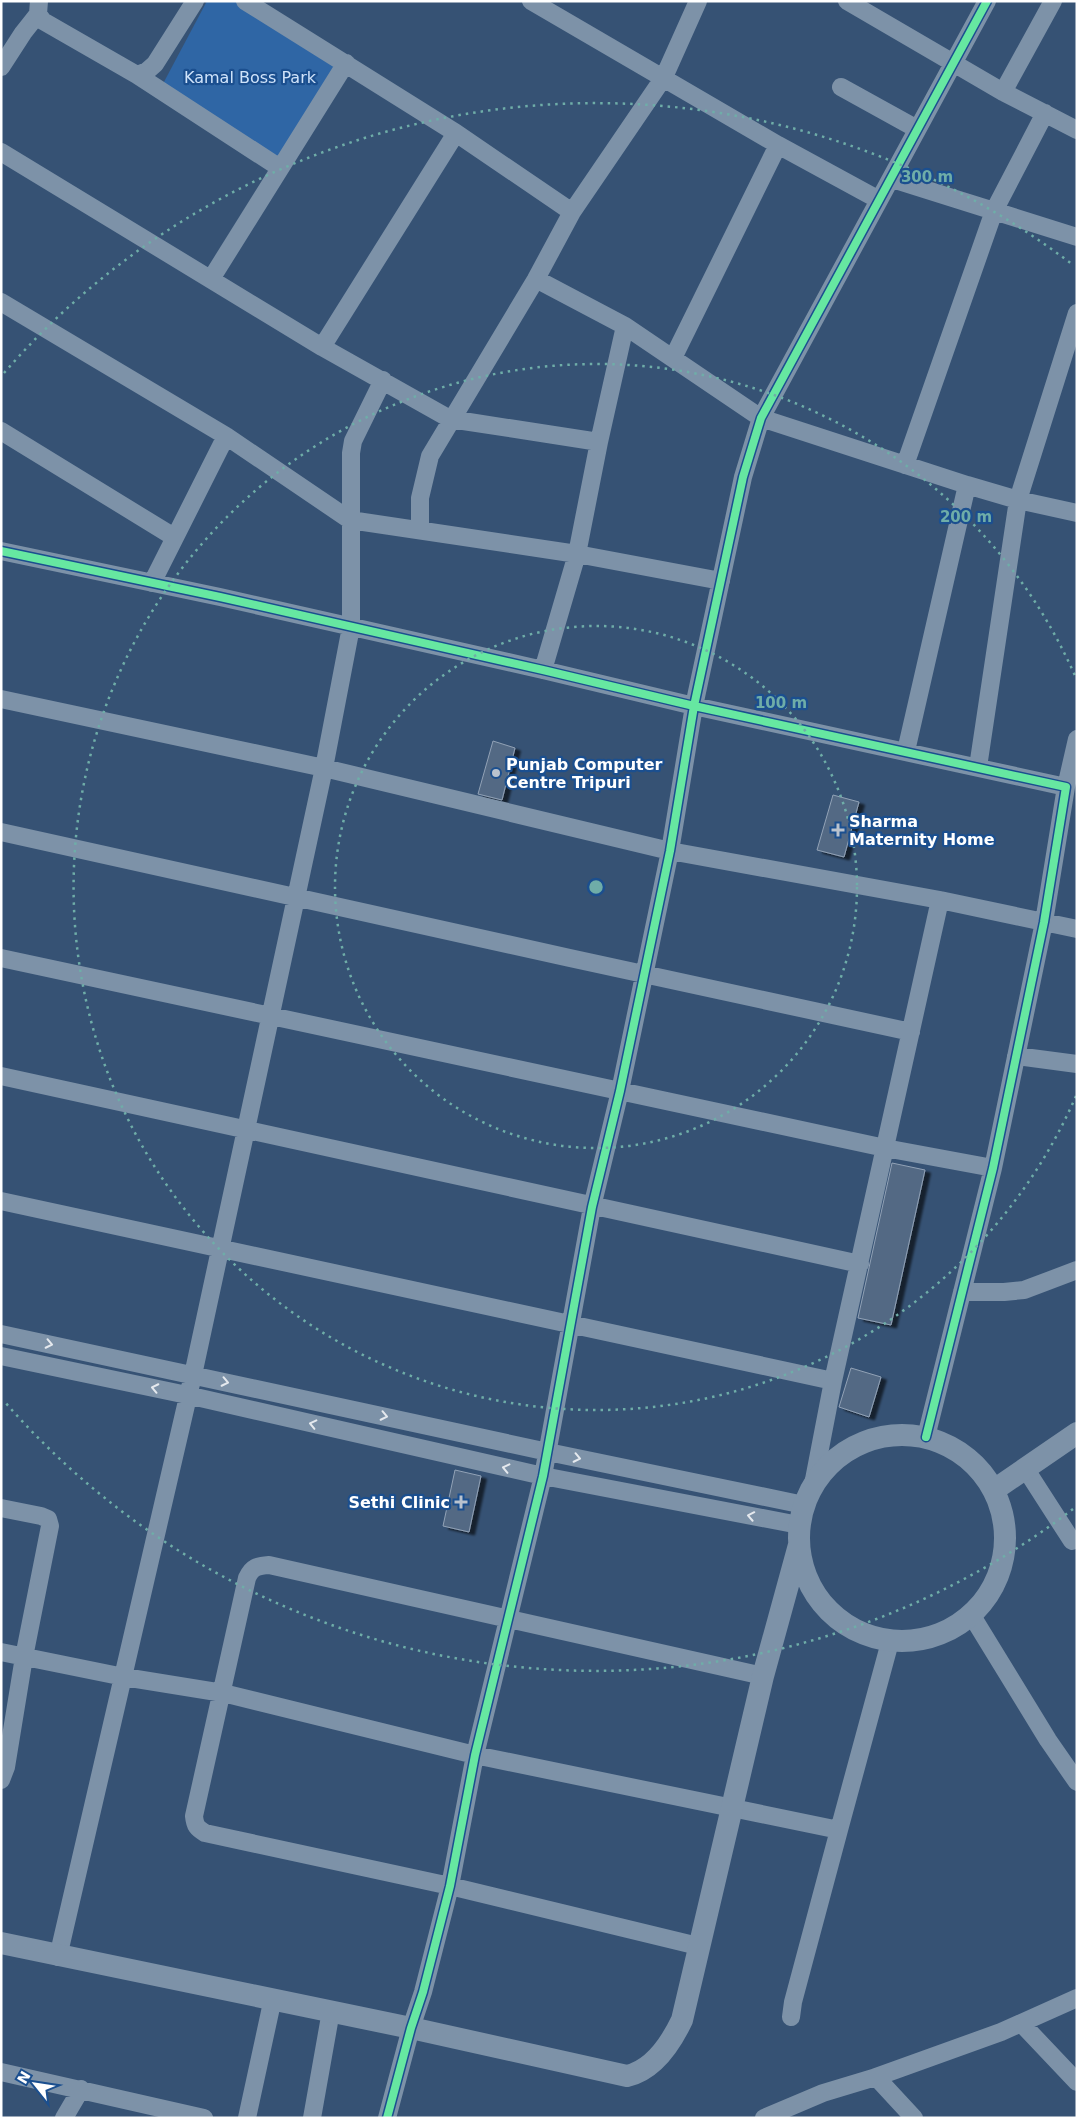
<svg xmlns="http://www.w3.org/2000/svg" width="1078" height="2119" viewBox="0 0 1078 2119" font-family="'DejaVu Sans',sans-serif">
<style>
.green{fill:#2f66a5}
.building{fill:#526984;stroke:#92a2b6;filter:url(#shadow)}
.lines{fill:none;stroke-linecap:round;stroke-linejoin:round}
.minor{stroke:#7d92a8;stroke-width:18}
.tertiary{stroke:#7d92a8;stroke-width:22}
.cycleway-casing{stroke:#1b4f8f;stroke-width:11}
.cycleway{stroke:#66e7a1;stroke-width:8}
.oneway{stroke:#e5e9ee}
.ring{fill:none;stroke:#6fada8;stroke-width:2.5;stroke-dasharray:2.5 5}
.poi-dot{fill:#b9c2ce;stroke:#1b4f8f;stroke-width:2}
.labels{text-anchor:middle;stroke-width:4.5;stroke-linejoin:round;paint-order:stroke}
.park-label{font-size:16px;fill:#cfe3fa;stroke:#1b4f8f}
.poi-label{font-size:16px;font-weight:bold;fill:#fff;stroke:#1b4f8f;text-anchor:start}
.centre{fill:#6fada8;stroke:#1b4f8f;stroke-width:2.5}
.ring-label{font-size:15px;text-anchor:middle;font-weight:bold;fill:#6fada8;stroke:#1b4f8f;stroke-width:4.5;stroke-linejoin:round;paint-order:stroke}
</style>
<defs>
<filter id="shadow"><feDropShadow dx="5.5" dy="3" stdDeviation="1" flood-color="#0009"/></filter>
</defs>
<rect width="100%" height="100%" fill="#365274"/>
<path class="green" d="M207 1H245L346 63 280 168 157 95Z"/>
<path class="building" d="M493 741 515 748 502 800 478 794Z
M833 795 859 802 844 857 817 850Z
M892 1163 925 1170 891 1325 858 1318Z
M851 1368 881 1377 869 1417 839 1407Z
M455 1470 481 1476 469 1532 443 1526Z"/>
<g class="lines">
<path class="minor" d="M39 1 38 14 43 21 137 75 280 168
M245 1 456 133 572 212
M531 1 778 145 879 200
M847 1 1003 92 1077 130
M1 67 23 33 38 14
M137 75 147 71 155 64 195 1
M841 87 917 129
M1003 92 1053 1
M1 152 322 347 450 419 599 442
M892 179 1077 237
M211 279 346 63
M536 279 625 326 761 418 967 485 1018 500 1077 513
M1 302 226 436 350 520 577 554 721 581
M322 347 456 133
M673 358 778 145
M1 431 174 537
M905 465 994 211 1045 113
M420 530V498L430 456 536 279 572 212 664 77 698 1
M1 551 220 597 543 670 694 706 1066 787 1044 922 993 1168 926 1437
M152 583 226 436
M543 670 577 554 599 442 625 326
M1 699 324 768 670 851 940 900 1077 929
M906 751 967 485
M978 767 1018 500 1077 313
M1066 787 1077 739
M1 832C305 898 607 968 911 1032
M1 958 885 1148 993 1168
M1016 1056 1077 1064
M1 1076C288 1137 573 1203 860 1264
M1 1201 833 1381 812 1490
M962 1292H1004L1024 1290 1077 1270
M1 1334 548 1452 804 1505
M1 1356 187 1395 543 1476 799 1525
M833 1381 940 900
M1025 1468 1072 1541
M1 1508 41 1516 48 1519 50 1526 24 1657 6 1767 1 1780
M972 1616 1048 1740 1077 1782
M1 1652 124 1677 223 1693 475 1755 839 1830 890 1642
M698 1946 450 1886 205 1833C197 1828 195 1826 194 1816L247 1578C252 1567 257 1566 269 1565L763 1676
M58 1957 193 1375 324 768 351 627V453L353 441 383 380
M791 2017 793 2002 839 1830
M1022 2024 1077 2082
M1 2072 204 2118
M876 2077 914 2118
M64 2118 81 2089
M247 2118 273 1998
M312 2118 331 2011
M387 2118 411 2028 423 1992 450 1886 475 1755 543 1476 592 1207 620 1091 670 851 694 706 743 477 761 418 987 1
M764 2118 823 2093 876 2077 1001 2032 1077 1998"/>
<path class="tertiary" d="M799 1538a103 103 0 1 1 206 0a103 103 0 1 1-206 0Z
M994 1490 1077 1433
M1 1943 411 2028 627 2076C654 2070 671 2043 682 2020L763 1676 799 1545"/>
<defs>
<path id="cycleway" d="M1 551 220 597 543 670 694 706 1066 787 1044 922 993 1168 926 1437
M387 2118 411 2028 423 1992 450 1886 475 1755 543 1476 592 1207 620 1091 670 851 694 706 743 477 761 418 987 1"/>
</defs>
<use href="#cycleway" class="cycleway-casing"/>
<use href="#cycleway" class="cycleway"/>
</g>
<defs><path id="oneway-chevron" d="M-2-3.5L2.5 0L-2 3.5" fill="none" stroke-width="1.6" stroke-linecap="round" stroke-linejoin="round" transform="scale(1.25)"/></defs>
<g class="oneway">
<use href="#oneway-chevron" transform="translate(49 1344) rotate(12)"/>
<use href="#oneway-chevron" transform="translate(225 1382) rotate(12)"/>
<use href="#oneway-chevron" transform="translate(155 1388) rotate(-168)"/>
<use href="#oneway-chevron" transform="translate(384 1416) rotate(12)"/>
<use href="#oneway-chevron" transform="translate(313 1424) rotate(-167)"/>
<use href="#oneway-chevron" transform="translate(577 1458) rotate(12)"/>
<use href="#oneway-chevron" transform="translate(506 1468) rotate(-167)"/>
<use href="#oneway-chevron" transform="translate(751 1516) rotate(-169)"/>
</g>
<g class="ring">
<circle cx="596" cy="887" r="261"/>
<path d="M1076 1096A523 523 0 1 1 1076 678"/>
<path d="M1073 1509A784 784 0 0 1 4 1401M4 373A784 784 0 0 1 1073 265"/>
</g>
<g class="poi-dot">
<circle cx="496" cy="773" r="5"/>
<path d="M835.5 822.5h5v5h5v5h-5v5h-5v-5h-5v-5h5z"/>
<path d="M458.5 1494.5h5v5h5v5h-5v5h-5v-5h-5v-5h5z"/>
</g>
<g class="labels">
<g class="park-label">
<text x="250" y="83">Kamal Boss Park</text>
</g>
<g class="poi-label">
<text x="506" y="770">Punjab Computer<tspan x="506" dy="18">Centre Tripuri</tspan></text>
<text x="849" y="827">Sharma<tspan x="849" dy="18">Maternity Home</tspan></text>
<text x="450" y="1508" text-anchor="end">Sethi Clinic</text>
</g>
</g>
<circle cx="596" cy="887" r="8" class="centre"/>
<g class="ring-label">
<text x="927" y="182">300 m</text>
<text x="966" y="522">200 m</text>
<text x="781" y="708">100 m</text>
</g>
<rect width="1078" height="2119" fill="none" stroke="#ffffff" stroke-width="5"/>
<g transform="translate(35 2084) rotate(300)" stroke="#1b4f8f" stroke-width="4" paint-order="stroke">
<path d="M0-4L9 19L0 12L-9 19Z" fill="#ffffff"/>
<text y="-8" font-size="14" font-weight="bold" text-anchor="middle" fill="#ffffff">N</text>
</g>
</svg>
